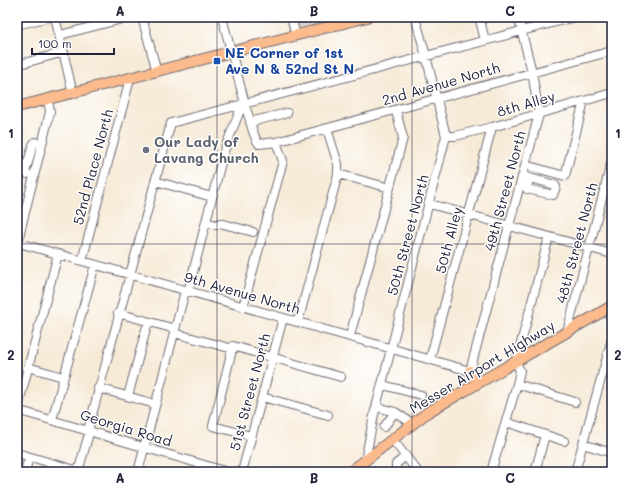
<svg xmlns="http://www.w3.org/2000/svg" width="629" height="489" viewBox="0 0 629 489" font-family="Mali,sans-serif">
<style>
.industrial{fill:#d1bfbd}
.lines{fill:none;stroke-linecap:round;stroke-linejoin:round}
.minor-casing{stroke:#6d6872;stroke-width:10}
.major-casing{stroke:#6d6872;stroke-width:12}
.minor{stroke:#fff;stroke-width:8}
.major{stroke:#fbbb8c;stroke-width:10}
.grid{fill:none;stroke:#22223b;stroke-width:1;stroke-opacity:0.55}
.transit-dot{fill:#1a4fb4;stroke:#fff;stroke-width:1.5}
.worship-dot{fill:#6b7280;stroke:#fff;stroke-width:1.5}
.labels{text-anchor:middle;stroke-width:3;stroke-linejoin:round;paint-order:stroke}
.transit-label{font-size:14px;font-weight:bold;fill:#164399;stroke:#fff;text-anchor:start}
.street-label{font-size:14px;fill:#22223b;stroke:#fff}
.worship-label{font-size:14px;font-weight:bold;fill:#5b616d;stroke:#fff;text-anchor:start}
.neatline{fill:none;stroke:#22223b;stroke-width:1.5}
.grid-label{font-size:13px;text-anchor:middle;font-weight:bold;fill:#22223b}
</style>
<rect width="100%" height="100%" fill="#fff"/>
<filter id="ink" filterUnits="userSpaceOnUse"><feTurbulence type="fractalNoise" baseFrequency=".025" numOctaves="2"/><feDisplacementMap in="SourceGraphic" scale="8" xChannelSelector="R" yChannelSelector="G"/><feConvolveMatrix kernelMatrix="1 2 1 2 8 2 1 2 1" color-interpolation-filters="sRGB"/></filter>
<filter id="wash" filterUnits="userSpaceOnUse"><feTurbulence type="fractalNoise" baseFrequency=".012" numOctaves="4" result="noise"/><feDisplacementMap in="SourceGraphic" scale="16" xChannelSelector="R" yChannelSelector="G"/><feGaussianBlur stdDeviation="0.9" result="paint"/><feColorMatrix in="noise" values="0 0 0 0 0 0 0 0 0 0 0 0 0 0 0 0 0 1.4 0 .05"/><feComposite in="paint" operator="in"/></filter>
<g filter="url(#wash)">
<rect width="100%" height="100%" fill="#f7ebd8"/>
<path class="industrial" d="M295 17H342L298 28Z"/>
</g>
<g filter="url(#ink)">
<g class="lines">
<defs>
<path id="minor" d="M55 17 73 94
M291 17 296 36
M479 17 485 40
M143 21 157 72
M17 25 49 17
M60 35 130 17
M17 65 64 52
M243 104C252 116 250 133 259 144L276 142 612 51
M250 122 287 113
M446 136H455L492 127 612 93
M17 151 22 168 27 174
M525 165 565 176 584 101
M25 173 33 145 35 142 42 144
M338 174 390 188
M523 176 555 185 556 187 553 195 527 189 529 178
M155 181 212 197
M430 204 612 254
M206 222 216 225 220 223 253 232
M19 243 470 371 539 114 532 72 518 17
M17 252 20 232 50 112 48 100
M58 254 17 410 228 472
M82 261 130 79
M188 292 224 151 244 100 222 17
M243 307 283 161 276 142
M118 313 175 329
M298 322 338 174V164L327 129
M567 332 612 160
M174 333 233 349
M350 336 403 138 396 111
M430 359 492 127
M28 367 63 377
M517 384 575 402
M383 385 421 395
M98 388 155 404
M128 396 148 322
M262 397 328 415
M377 407 395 412 413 424
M52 420 95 265
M506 422 564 441
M384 427 395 412
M88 430 171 123 575 17
M251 436 213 426 233 346 341 377
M392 439 418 472
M583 444 612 453
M17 453 82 472
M365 461 374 415 446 136 426 56 415 17
M25 472 29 457
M78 472 90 430
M138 472 185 291
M242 472 283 318
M396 472V464L406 456
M491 472 517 384 520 371 516 362 549 237
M535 472 545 435
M575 472 612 339"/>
<path id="major" d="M17 107 367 17
M470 371 477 383
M350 472 428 412 612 306"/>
</defs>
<use href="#minor" class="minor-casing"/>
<use href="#major" class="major-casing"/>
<use href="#minor" class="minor"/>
<use href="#major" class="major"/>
</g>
</g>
<path class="grid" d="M217 17V472M412 17V472M17 244H612"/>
<rect class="transit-dot" x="213" y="57" width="8" height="8" rx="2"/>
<circle class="worship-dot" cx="146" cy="150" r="4"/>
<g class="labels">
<g class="transit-label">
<text x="225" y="58">NE Corner of 1st<tspan x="225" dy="16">Ave N &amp; 52nd St N</tspan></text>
</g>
<g class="street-label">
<text transform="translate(441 84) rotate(-16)" y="5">2nd Avenue North</text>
<text transform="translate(526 104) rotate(-16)" y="5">8th Alley</text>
<text transform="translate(93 167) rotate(-75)" y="5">52nd Place North</text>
<text transform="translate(505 191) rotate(-75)" y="5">49th Street North</text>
<text transform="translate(408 235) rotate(-75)" y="5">50th Street North</text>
<text transform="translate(449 240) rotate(-75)" y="5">50th Alley</text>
<text transform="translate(577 243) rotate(-75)" y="5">48th Street North</text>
<text transform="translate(242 293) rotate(16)" y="5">9th Avenue North</text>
<text transform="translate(482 367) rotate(-31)" y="5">Messer Airport Highway</text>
<text transform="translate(250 392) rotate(-75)" y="5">51st Street North</text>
<text transform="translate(126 428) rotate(17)" y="5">Georgia Road</text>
</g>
<g class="worship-label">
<text x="154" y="147">Our Lady of<tspan x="154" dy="16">Lavang Church</tspan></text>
</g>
</g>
<rect width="629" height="489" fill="none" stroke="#fff" stroke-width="44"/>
<path d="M32 48v6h82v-6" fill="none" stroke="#22223b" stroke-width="2"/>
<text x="38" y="48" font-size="12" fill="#22223b" stroke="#ffffff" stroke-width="3" paint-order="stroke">100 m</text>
<rect x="22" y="22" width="585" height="445" class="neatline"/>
<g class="grid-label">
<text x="120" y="16">A</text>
<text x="314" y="16">B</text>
<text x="510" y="16">C</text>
<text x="11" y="138">1</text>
<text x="618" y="138">1</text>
<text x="11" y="360">2</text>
<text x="618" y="360">2</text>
<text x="120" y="483">A</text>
<text x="314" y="483">B</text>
<text x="510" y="483">C</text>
</g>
</svg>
